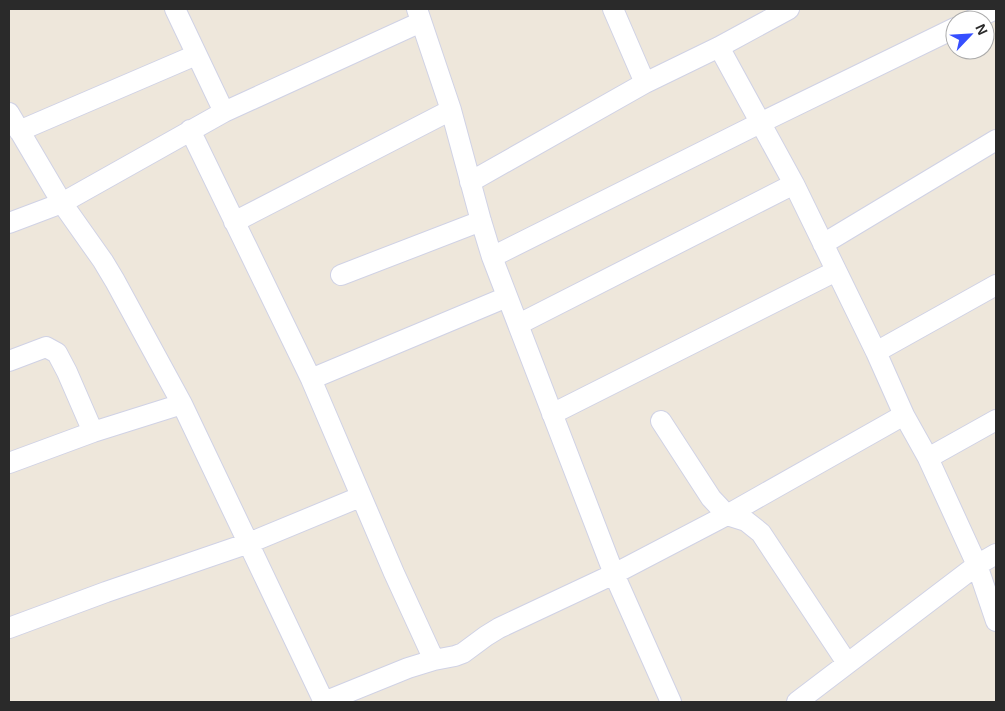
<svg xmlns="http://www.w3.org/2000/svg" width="1005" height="711" viewBox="0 0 1005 711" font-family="Arial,sans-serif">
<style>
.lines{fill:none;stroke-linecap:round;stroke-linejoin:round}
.street-casing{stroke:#d0d2e5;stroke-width:22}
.street{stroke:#fff;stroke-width:20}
</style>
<rect width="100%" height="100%" fill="#eee7db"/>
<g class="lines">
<defs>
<path id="street" d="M175 9 224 112
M417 9 451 110 481 221 492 257 614 574 671 702
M613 9 645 83
M972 20 996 9
M719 47 794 184 876 352 904 415 928 458 977 565 996 621
M9 113 62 203 103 261 115 281 182 404 324 702
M190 130 311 379 394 573 434 660 408 668 324 702
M19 131 196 55
M470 182 645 83 719 47 789 9
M234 222 451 110
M9 223 62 203 224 112 421 22
M823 244 996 140
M492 257 760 123 955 28
M341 275 481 221
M519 324 794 184
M876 352 996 285
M9 361 46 347 57 353 67 372 93 432
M311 379 507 297
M552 414 836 271
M661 421 711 498 727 515 746 521 761 533 847 663
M928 458 996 420
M9 463 93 432 182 404
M9 628 106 592 249 543 360 497
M434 660 455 656 463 653 486 636 499 628 614 574 727 515 904 415
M797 702 977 565 996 554"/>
</defs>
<use href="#street" class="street-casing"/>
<use href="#street" class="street"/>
</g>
<rect width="1005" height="711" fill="none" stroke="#2a2a2a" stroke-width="20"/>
<g transform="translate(970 35) rotate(65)"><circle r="24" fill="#ffffff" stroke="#aaaaaa"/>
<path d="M0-4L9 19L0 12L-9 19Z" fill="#364fff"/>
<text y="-8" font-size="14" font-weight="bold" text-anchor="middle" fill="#2a2a2a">N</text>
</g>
</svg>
